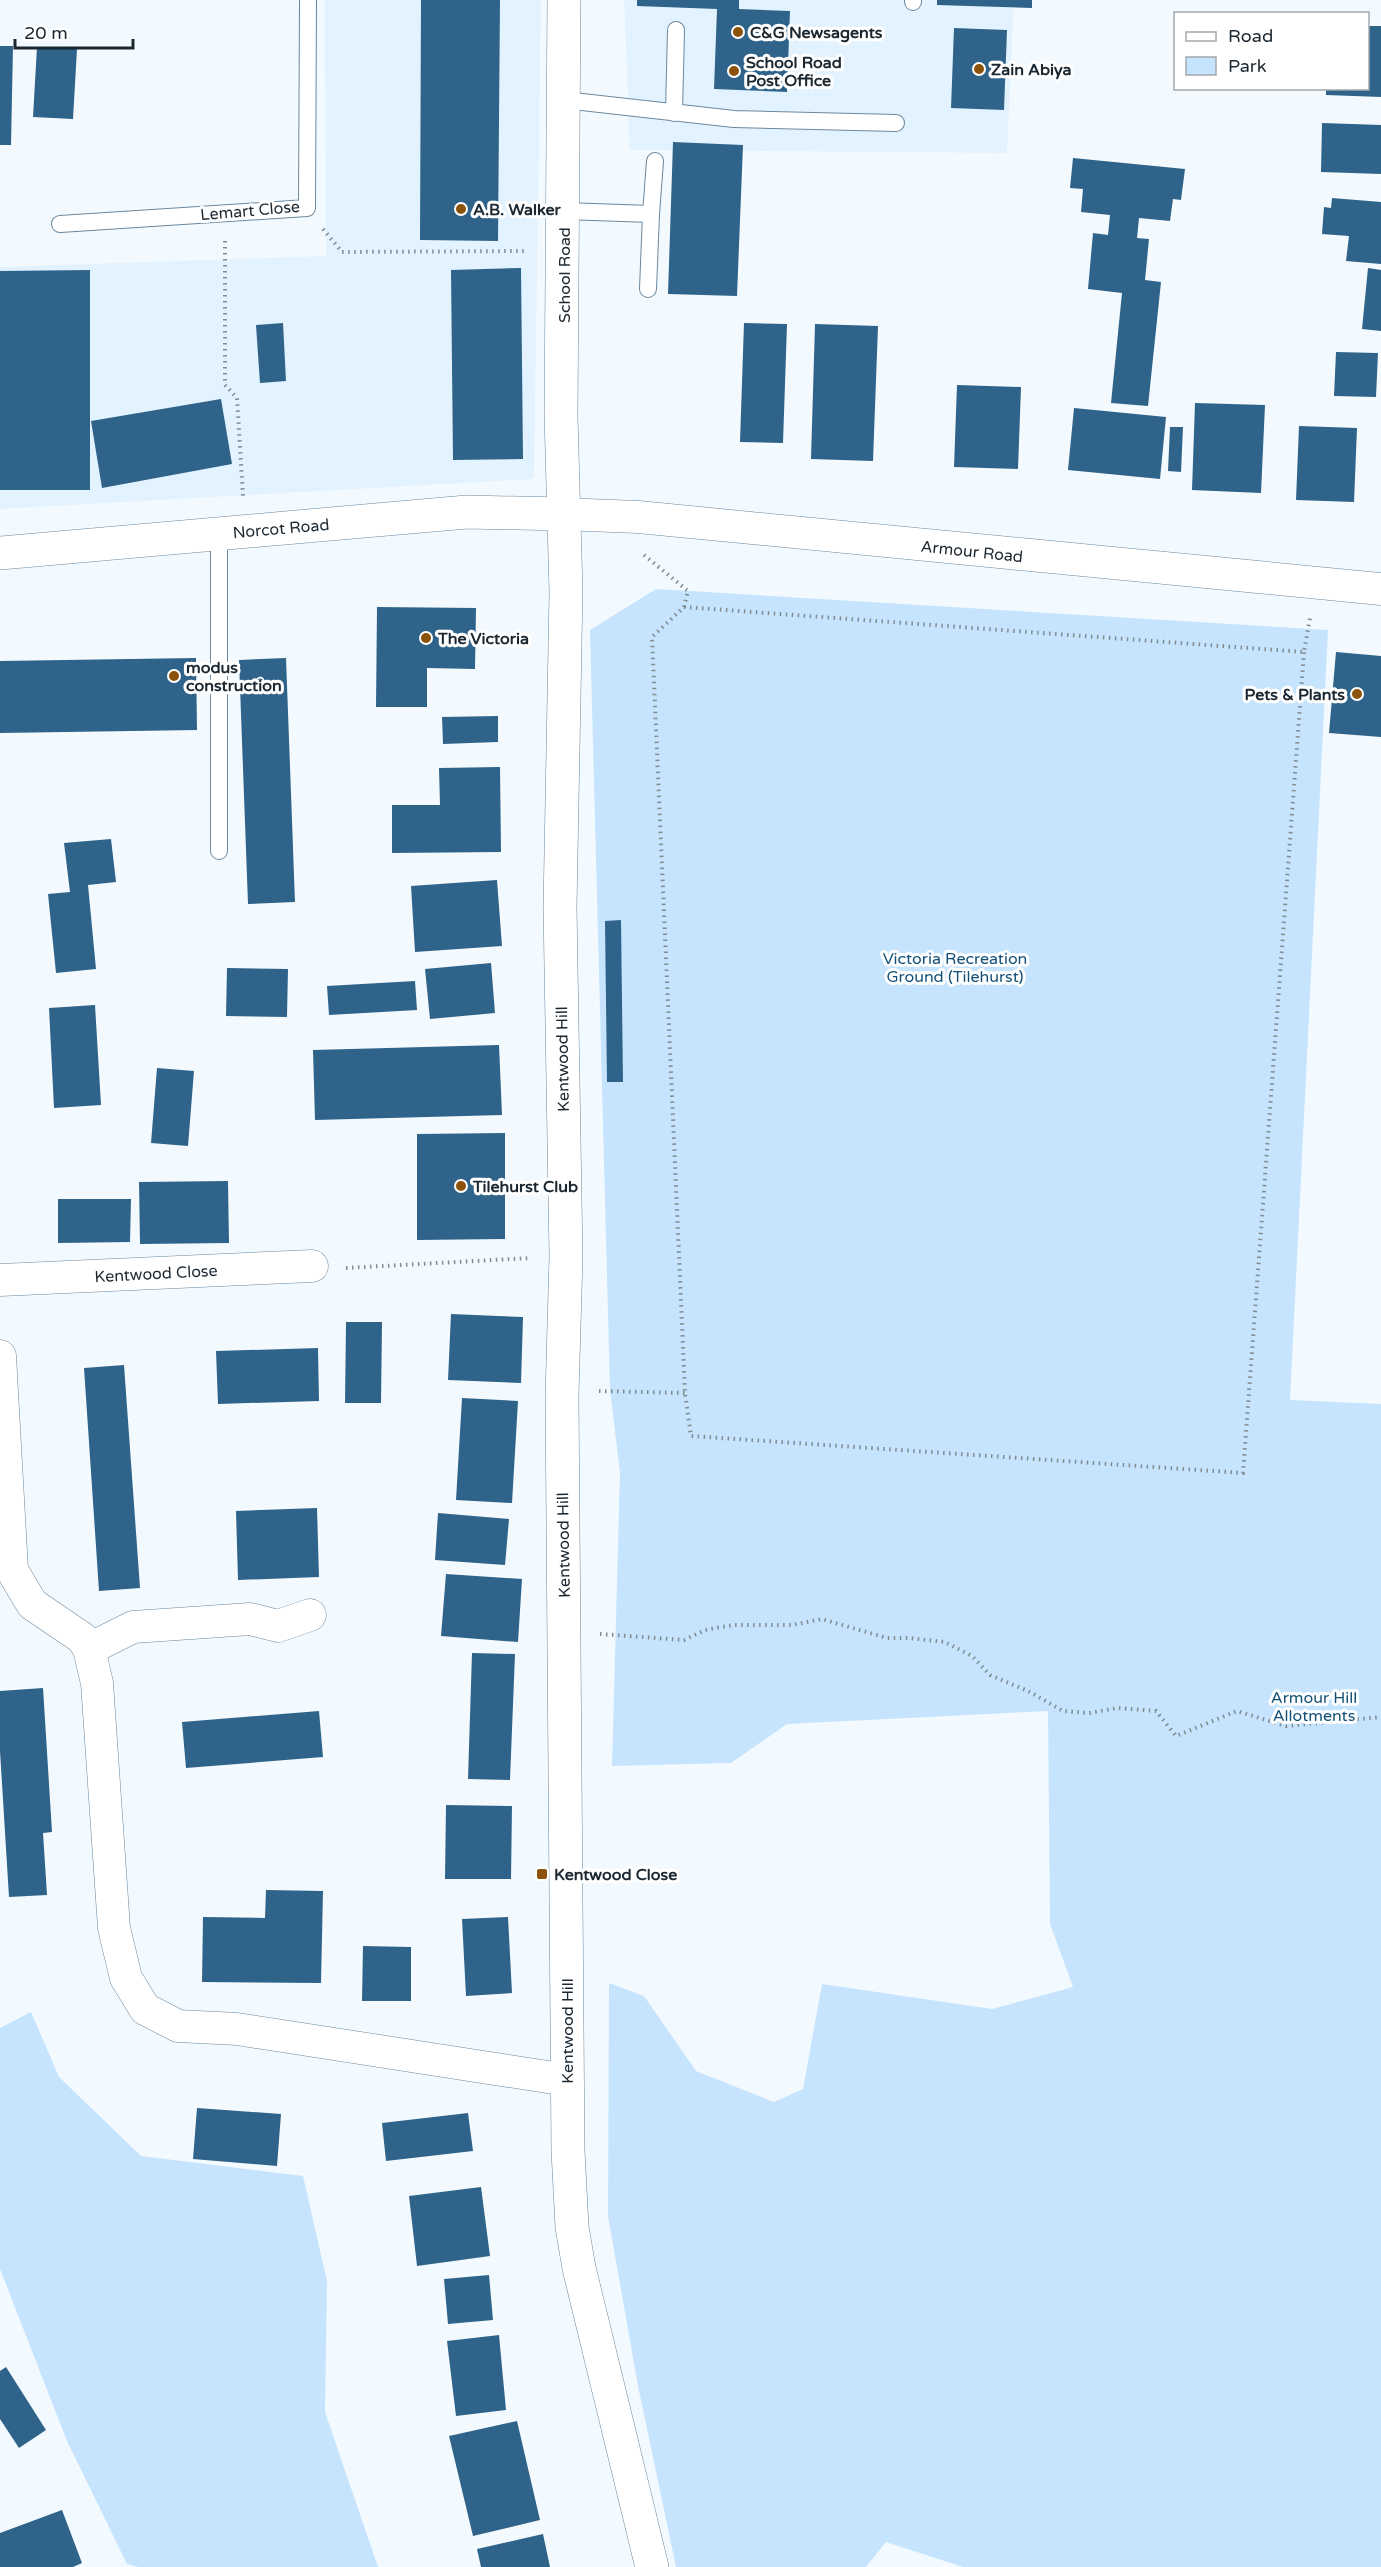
<svg xmlns="http://www.w3.org/2000/svg" width="1381" height="2567" viewBox="0 0 1381 2567" font-family="'Varela Round',sans-serif">
<style>
.built{fill:#e3f2ff}
.green{fill:#c6e4fd}
.building{fill:#2f6389}
.lines{fill:none;stroke-linecap:round;stroke-linejoin:round}
.service-casing{stroke:#6b889f;stroke-width:18}
.minor-casing{stroke:#6b889f;stroke-width:33}
.tertiary-casing{stroke:#6b889f;stroke-width:34}
.path{stroke:#818b92;stroke-width:4;stroke-dasharray:1.5 4.5;stroke-linecap:butt}
.service{stroke:#fff;stroke-width:16}
.minor{stroke:#fff;stroke-width:32}
.tertiary{stroke:#fff;stroke-width:33}
.poi-dot{fill:#8c520c;stroke:#fff;stroke-width:2}
.labels{text-anchor:middle;stroke-width:6;stroke-linejoin:round;paint-order:stroke}
.poi-label{font-size:16px;font-weight:bold;fill:#1b2731;stroke:#fff;text-anchor:start}
.street-label{font-size:16px;fill:#1b2731;stroke:#fff}
.park-label{font-size:16px;fill:#125078;stroke:#fff}
</style>
<rect width="100%" height="100%" fill="#f3faff"/>
<path class="built" d="M325 0H541L534 479 0 509V267L326 256Z
M624 0H1014L1007 153 630 150Z"/>
<path class="green" d="M656 589 1328 630 1290 1400 1381 1404V2567H963L886 2542 866 2567H676L638 2386 608 2216 609 1983 644 1996 696 2071 774 2102 803 2089 822 1984 992 2009 1073 1987 1050 1924 1048 1711 787 1724 731 1763 612 1766 620 1473 610 1390 590 630Z
M31 2012 59 2077 141 2156 303 2176 327 2281 325 2412 378 2567H138L127 2564 67 2441 0 2269V2028Z"/>
<path class="building" d="M421 0H500L498 241 420 240Z
M637 0H739V9L790 11 787 92 714 89 717 9 637 6Z
M937 0H1032V8L937 5Z
M1368 26H1381V97L1326 95V88H1368Z
M954 28 1007 30 1004 110 951 108Z
M0 46H13L11 145H0Z
M37 47 77 49 73 119 33 117Z
M1322 123 1381 125V174L1321 172Z
M673 142 743 145 737 296 668 294Z
M1073 158 1185 169 1181 200 1173 199 1170 221 1139 218 1137 238 1149 239 1145 280 1161 282 1148 406 1111 403 1122 293 1088 289 1093 233 1108 235 1110 215 1081 212 1083 189 1070 188Z
M1332 198 1381 202V264L1346 261 1349 236 1322 234 1324 207 1331 208Z
M521 268 523 459 453 460 451 270Z
M1368 268 1381 270V331L1362 329Z
M90 270V490H0V271Z
M283 323 286 381 260 383 256 325Z
M744 323 787 324 783 443 740 442Z
M815 324 878 326 873 461 811 459Z
M1336 352 1378 353 1376 397 1334 396Z
M957 385 1021 387 1018 469 954 467Z
M221 399 232 464 102 488 91 421Z
M1195 403 1265 405 1261 493 1192 490Z
M1074 408 1166 417 1160 479 1068 470Z
M1299 426 1357 428 1354 502 1296 500Z
M1170 427H1183L1181 472 1168 471Z
M377 607 476 608 475 669 427 668V707H376Z
M1336 652 1381 656V737L1329 733Z
M196 658 197 730 0 733V661Z
M286 658 295 902 248 904 239 660Z
M498 716V742L443 744 442 717Z
M500 767 501 852 392 853V805H440L439 768Z
M111 839 116 882 88 885 96 969 56 973 48 894 70 892 64 843Z
M497 880 502 946 415 952 411 886Z
M621 920 623 1082H607L605 921Z
M491 963 495 1013 430 1019 425 969Z
M227 968 288 969 287 1017 226 1016Z
M415 981 417 1010 329 1015 327 986Z
M95 1005 101 1105 54 1108 49 1008Z
M499 1045 502 1115 315 1120 313 1050Z
M157 1068 194 1071 188 1146 151 1143Z
M505 1133V1239L417 1240V1134Z
M228 1181 229 1243 140 1244 139 1182Z
M58 1199H131L130 1242 58 1243Z
M451 1314 523 1317 521 1383 448 1380Z
M346 1322H382L381 1403H345Z
M318 1348 319 1401 218 1404 216 1351Z
M124 1365 140 1588 99 1591 84 1368Z
M462 1398 518 1401 512 1503 456 1500Z
M317 1508 319 1577 238 1580 236 1511Z
M438 1513 509 1519 505 1565 435 1560Z
M446 1574 522 1579 518 1642 441 1636Z
M472 1653 515 1654 510 1780 468 1779Z
M43 1688 52 1832 43 1833 47 1895 9 1897 0 1751V1691Z
M319 1711 323 1757 186 1768 182 1722Z
M446 1805 512 1806 511 1879H445Z
M266 1890 323 1891 321 1983 202 1982 203 1917 265 1918Z
M508 1917 512 1993 466 1996 462 1919Z
M363 1946 411 1947V2001H362Z
M197 2108 281 2114 277 2166 193 2159Z
M468 2113 473 2151 386 2161 382 2123Z
M481 2187 490 2256 417 2266 409 2196Z
M489 2275 493 2320 448 2324 444 2279Z
M499 2335 506 2410 456 2416 447 2341Z
M6 2367 46 2430 19 2448 0 2419V2371Z
M517 2421 540 2520 473 2536 449 2436Z
M62 2510 82 2563 73 2567H0V2533Z
M543 2534 550 2567H481L477 2549Z"/>
<g class="lines">
<defs>
<path id="service" d="M913 2V0
M564 100 734 119 896 123
M674 113 676 30
M564 211 651 214 648 289
M651 214 655 161
M60 224 307 208 308 0
M219 533V851"/>
<path id="minor" d="M562 514 638 517 1381 589
M0 1280 312 1266
M0 1356 12 1570 32 1604 82 1638 89 1649 97 1683 114 1928 126 1978 145 2009 178 2026 237 2029 567 2080
M89 1649 133 1627 250 1619 278 1626 310 1615"/>
<path id="tertiary" d="M564 0 561 416 566 592 560 907 566 1256 562 1396 568 2151 572 2227 579 2268 652 2567
M0 553 467 512 562 514"/>
</defs>
<use href="#service" class="service-casing"/>
<use href="#minor" class="minor-casing"/>
<use href="#tertiary" class="tertiary-casing"/>
<path class="path" d="M323 229 342 252 527 251
M225 241V385L237 398 243 496
M644 555 688 591 684 607 652 637 685 1393 691 1436 1243 1473 1304 652
M684 607 1304 652 1310 618
M346 1268 530 1258
M599 1391 685 1393
M600 1634 684 1640 705 1630 733 1625H792L822 1619 887 1638H909L945 1642 972 1656 990 1675 1028 1691 1063 1711 1089 1713 1118 1708 1156 1711 1176 1736 1237 1711 1286 1726 1381 1717"/>
<use href="#service" class="service"/>
<use href="#minor" class="minor"/>
<use href="#tertiary" class="tertiary"/>
</g>
<g class="poi-dot">
<circle cx="738" cy="32" r="6"/>
<circle cx="979" cy="69" r="6"/>
<circle cx="734" cy="71" r="6"/>
<circle cx="461" cy="209" r="6"/>
<circle cx="426" cy="638" r="6"/>
<circle cx="174" cy="676" r="6"/>
<circle cx="1357" cy="694" r="6"/>
<circle cx="461" cy="1186" r="6"/>
<rect x="536" y="1868" width="12" height="12" rx="3"/>
</g>
<g class="labels">
<g class="poi-label">
<text x="750" y="38">C&amp;G Newsagents</text>
<text x="746" y="68">School Road<tspan x="746" dy="18">Post Office</tspan></text>
<text x="991" y="75">Zain Abiya</text>
<text x="473" y="215">A.B. Walker</text>
<text x="438" y="644">The Victoria</text>
<text x="186" y="673">modus<tspan x="186" dy="18">construction</tspan></text>
<text x="1345" y="700" text-anchor="end">Pets &amp; Plants</text>
<text x="473" y="1192">Tilehurst Club</text>
<text x="554" y="1880">Kentwood Close</text>
</g>
<g class="street-label">
<text transform="translate(250 210) rotate(-5)" y="6">Lemart Close</text>
<text transform="translate(564 275) rotate(-90)" y="6">School Road</text>
<text transform="translate(281 528) rotate(-5)" y="6">Norcot Road</text>
<text transform="translate(972 551) rotate(6)" y="6">Armour Road</text>
<text transform="translate(562 1059) rotate(-91)" y="6">Kentwood Hill</text>
<text transform="translate(156 1273) rotate(-3)" y="6">Kentwood Close</text>
<text transform="translate(563 1545) rotate(-91)" y="6">Kentwood Hill</text>
<text transform="translate(567 2031) rotate(-90)" y="6">Kentwood Hill</text>
</g>
<g class="park-label">
<text x="955" y="964">Victoria Recreation<tspan x="955" dy="18">Ground (Tilehurst)</tspan></text>
<text x="1314" y="1703">Armour Hill<tspan x="1314" dy="18">Allotments</tspan></text>
</g>
</g>
<rect x="1174" y="12" width="195" height="78" fill="#ffffff" stroke="#a4a9ad" stroke-width="1.5"/>
<rect x="1186" y="32" width="30" height="9" fill="#ffffff" stroke="#a4a9ad" stroke-width="1.5"/>
<text x="1228" y="42" font-size="18" fill="#1b2731">Road</text>
<rect x="1186" y="57" width="30" height="18" fill="#c6e4fd" stroke="#a4a9ad" stroke-width="1.5"/>
<text x="1228" y="72" font-size="18" fill="#1b2731">Park</text>
<path d="M15 39v9h118v-9" fill="none" stroke="#1b2731" stroke-width="3"/>
<text x="24" y="39" font-size="18" fill="#1b2731" stroke="#ffffff" stroke-width="4.5" paint-order="stroke">20 m</text>
</svg>
